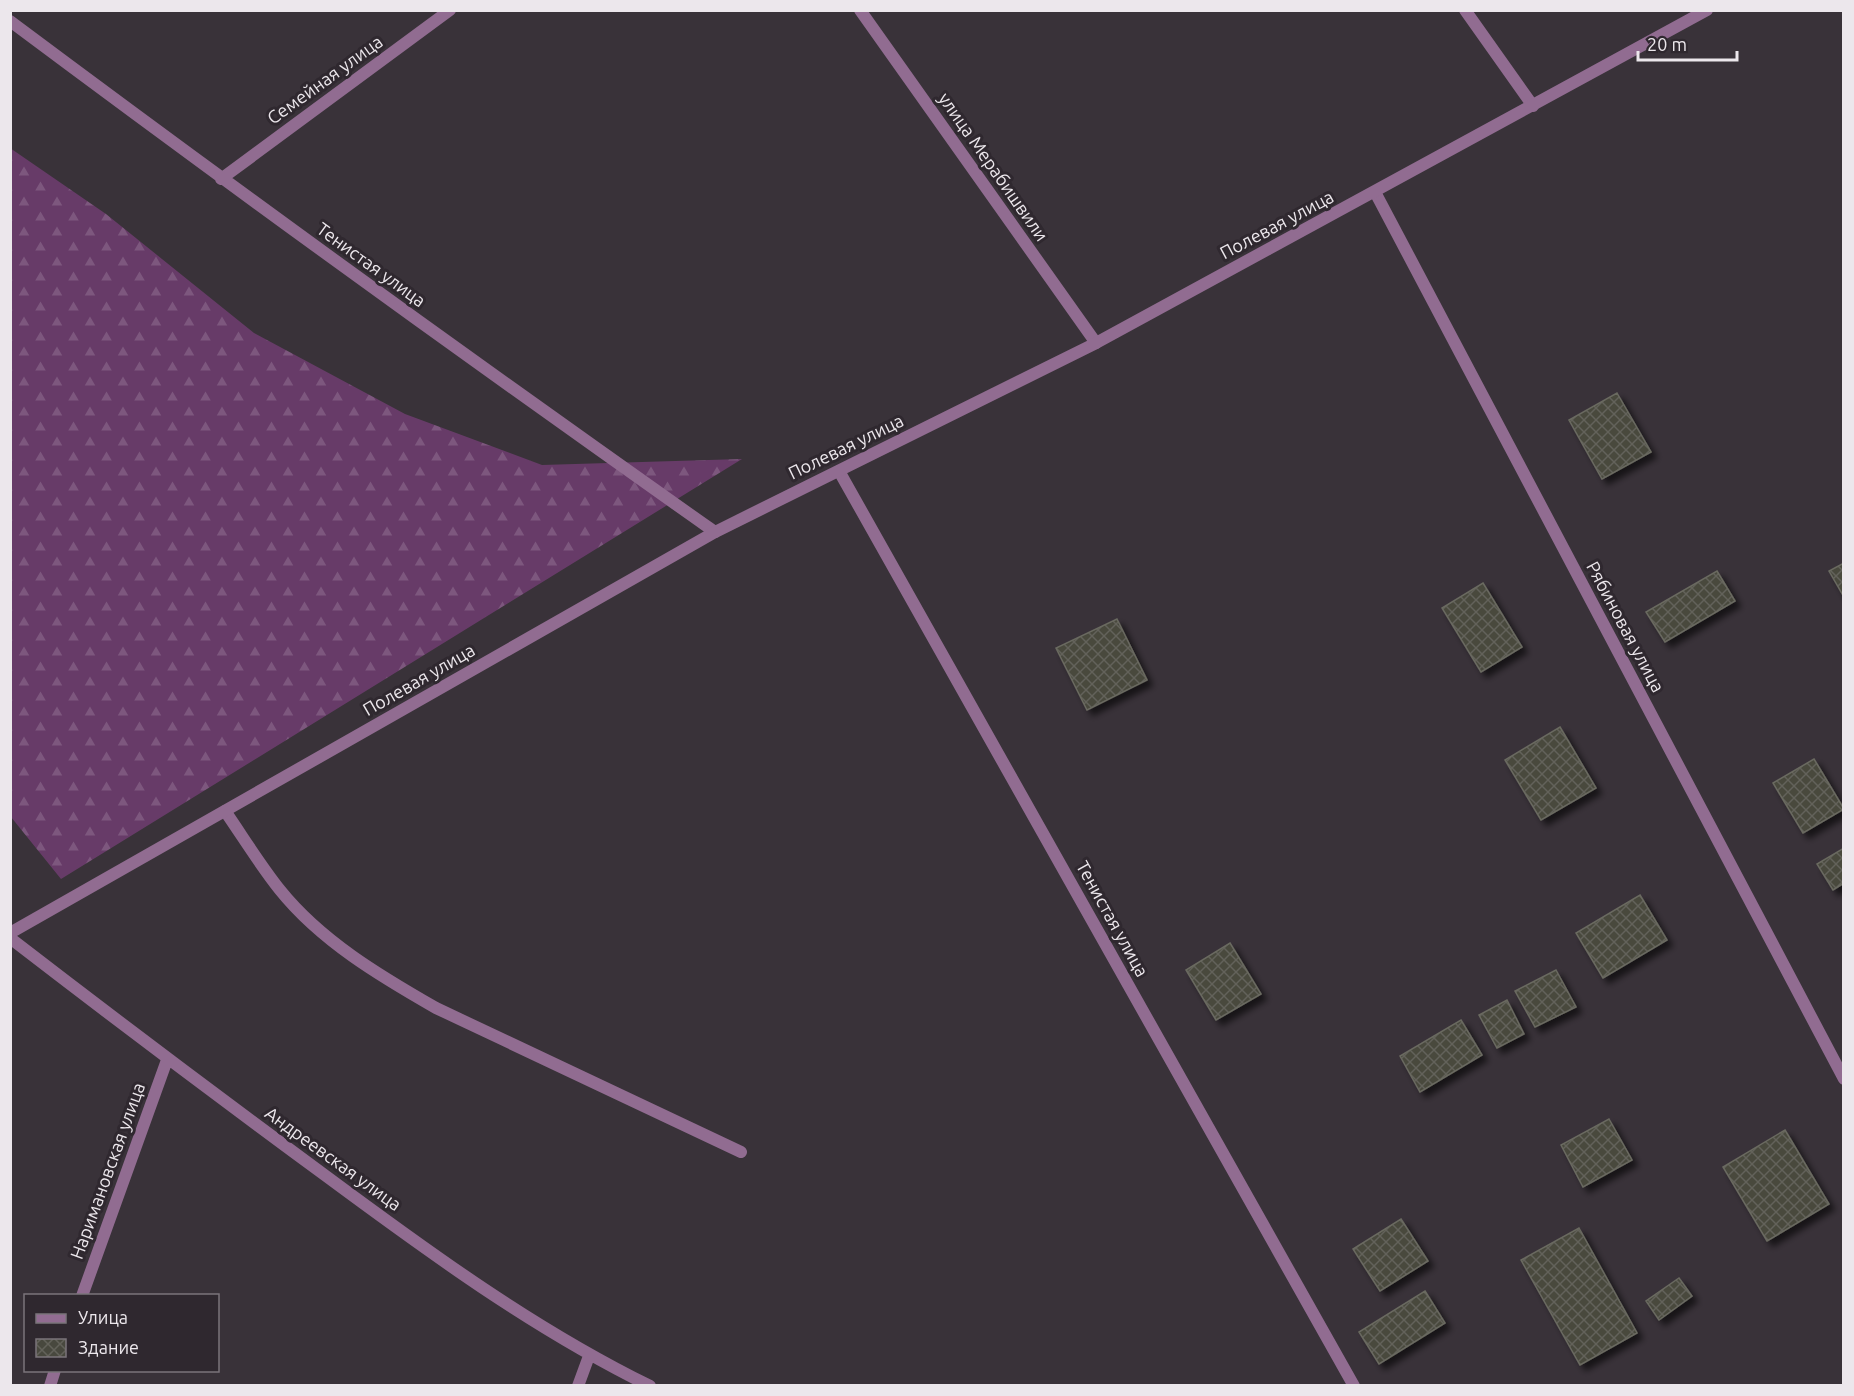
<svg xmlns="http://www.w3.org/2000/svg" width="1854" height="1396" viewBox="0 0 1854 1396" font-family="Ubuntu,sans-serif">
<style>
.forest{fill:url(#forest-firs)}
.building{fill:url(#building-cross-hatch);stroke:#6a6a60;stroke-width:1.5;filter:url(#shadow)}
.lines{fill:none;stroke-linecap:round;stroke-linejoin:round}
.service{stroke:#916c91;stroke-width:12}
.minor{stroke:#916c91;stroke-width:12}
.tertiary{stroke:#916c91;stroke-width:12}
.labels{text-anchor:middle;stroke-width:6;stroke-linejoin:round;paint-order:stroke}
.street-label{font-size:18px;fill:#ece7ec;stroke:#2f282f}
</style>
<defs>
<pattern id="forest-firs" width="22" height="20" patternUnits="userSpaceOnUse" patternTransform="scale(1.5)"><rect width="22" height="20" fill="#673b68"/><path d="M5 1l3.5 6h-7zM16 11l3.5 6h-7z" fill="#7d577e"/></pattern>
<pattern id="building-cross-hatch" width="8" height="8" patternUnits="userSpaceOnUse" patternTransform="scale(1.5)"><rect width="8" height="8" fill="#48483e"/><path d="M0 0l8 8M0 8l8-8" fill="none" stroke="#63625a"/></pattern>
<filter id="shadow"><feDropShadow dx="5.5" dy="5.5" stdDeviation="3" flood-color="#0009"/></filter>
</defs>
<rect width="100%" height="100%" fill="#393239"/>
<path class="forest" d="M10 148 106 214 254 333 405 414 542 465 742 459 61 879 11 817Z"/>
<path class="building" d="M1617 393 1651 452 1602 479 1569 420Z
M1844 563V597L1829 571Z
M1717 571 1735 601 1665 642 1646 612Z
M1483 583 1522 647 1481 672 1442 608Z
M1117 619 1147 680 1087 710 1056 648Z
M1560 727 1596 788 1541 820 1505 760Z
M1814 759 1844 809 1803 833 1773 783Z
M1844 848V883L1833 890 1817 864Z
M1640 895 1667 940 1603 978 1576 933Z
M1230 943 1261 994 1216 1020 1186 970Z
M1556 970 1576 1007 1535 1027 1515 991Z
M1507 1000 1524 1034 1497 1048 1479 1015Z
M1461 1020 1482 1055 1420 1092 1400 1056Z
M1609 1119 1632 1160 1583 1187 1561 1145Z
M1785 1130 1829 1204 1767 1241 1723 1167Z
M1401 1219 1428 1261 1380 1291 1353 1249Z
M1579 1228 1637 1333 1580 1365 1521 1260Z
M1679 1278 1692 1296 1659 1320 1646 1301Z
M1425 1291 1445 1323 1379 1364 1359 1332Z"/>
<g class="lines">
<path class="service" d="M225 811C243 837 260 865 280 890 321 941 380 976 436 1008L741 1152"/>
<path class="minor" d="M860 10 1096 343
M1465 10 1533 106
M10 21C243 195 478 365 715 532
M221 179 450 10
M1375 192 1844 1079
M839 471 1354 1386
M10 938C115 1019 220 1098 326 1176 430 1253 534 1329 650 1386
M82 1296 167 1060
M50 1386 55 1370
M578 1386 589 1356"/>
<path class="tertiary" d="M10 933 715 532 1096 343 1707 10"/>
</g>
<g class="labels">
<g class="street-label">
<text transform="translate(325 80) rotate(-36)" y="6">Семейная улица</text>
<text transform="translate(993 167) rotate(55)" y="6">улица Мерабишвили</text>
<text transform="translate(1277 225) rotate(-28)" y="6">Полевая улица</text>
<text transform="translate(371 265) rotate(36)" y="6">Тенистая улица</text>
<text transform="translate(846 447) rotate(-26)" y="6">Полевая улица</text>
<text transform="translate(1625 627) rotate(62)" y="6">Рябиновая улица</text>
<text transform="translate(419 680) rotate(-30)" y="6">Полевая улица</text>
<text transform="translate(1112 919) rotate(61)" y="6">Тенистая улица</text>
<text transform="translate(333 1159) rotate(36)" y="6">Андреевская улица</text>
<text transform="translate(108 1171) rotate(-70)" y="6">Наримановская улица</text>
</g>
</g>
<rect width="1854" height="1396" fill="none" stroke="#ece7ec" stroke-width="24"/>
<rect x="24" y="1294" width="195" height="78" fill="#2f282f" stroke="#7b747b" stroke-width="1.5"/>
<rect x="36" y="1314" width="30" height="9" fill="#916c91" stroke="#7b747b" stroke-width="1.5"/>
<text x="78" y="1324" font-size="18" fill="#ece7ec">Улица</text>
<rect x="36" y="1339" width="30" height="18" fill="url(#building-cross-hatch)" stroke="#7b747b" stroke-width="1.5"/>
<text x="78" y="1354" font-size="18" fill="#ece7ec">Здание</text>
<path d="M1638 51v9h99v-9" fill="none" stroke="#ece7ec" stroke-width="3"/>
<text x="1647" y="51" font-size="18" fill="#ece7ec" stroke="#2f282f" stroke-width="4.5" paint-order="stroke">20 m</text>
</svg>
